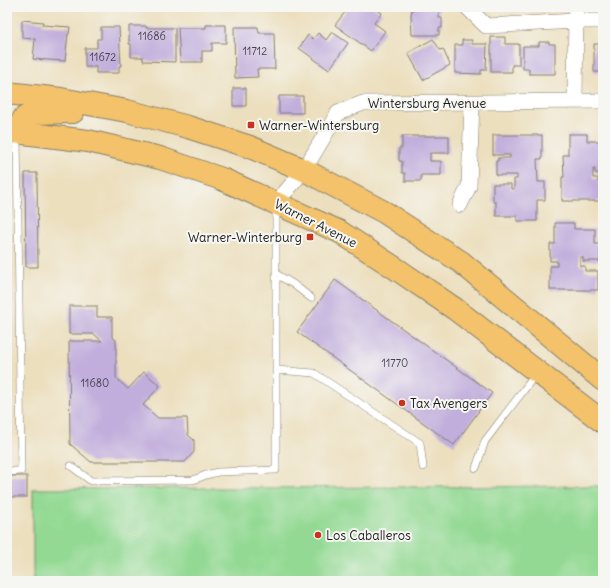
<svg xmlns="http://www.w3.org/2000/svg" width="610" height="588" viewBox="0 0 610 588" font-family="Delius,sans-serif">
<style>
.green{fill:#93d993;stroke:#587a58}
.building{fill:#c1aedc}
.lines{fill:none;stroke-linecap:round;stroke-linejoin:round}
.lane-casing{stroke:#847e6d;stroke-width:8}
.street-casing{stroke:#847e6d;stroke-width:16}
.primary-casing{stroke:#847e6d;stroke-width:24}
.lane{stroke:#fff;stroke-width:7}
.street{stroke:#fff;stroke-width:15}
.primary{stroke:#f3c26a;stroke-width:22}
.poi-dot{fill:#c8321e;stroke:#f6f6f2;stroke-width:1.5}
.labels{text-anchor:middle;stroke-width:4;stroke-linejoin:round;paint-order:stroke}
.number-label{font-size:11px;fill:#45404c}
.street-label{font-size:13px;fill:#1c1c1c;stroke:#f6f6f2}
.poi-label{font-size:13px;fill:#1c1c1c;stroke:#f6f6f2;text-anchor:start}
</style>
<rect width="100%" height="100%" fill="#f6f6f2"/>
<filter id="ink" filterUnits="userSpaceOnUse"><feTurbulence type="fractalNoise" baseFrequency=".025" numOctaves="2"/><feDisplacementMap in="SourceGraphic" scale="8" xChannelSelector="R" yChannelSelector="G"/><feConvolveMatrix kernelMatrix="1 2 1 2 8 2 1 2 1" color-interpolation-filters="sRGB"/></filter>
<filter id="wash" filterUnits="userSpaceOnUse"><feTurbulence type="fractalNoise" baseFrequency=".012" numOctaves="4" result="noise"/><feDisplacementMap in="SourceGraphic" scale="16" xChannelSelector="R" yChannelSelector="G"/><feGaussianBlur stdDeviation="0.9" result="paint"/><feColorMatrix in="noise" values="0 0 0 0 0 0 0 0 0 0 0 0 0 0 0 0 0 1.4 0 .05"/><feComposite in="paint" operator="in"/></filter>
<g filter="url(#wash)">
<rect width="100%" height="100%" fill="#ecdfbe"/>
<path class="green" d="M603 486V581H33V489Z"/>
<g id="blocks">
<path class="building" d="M349 7H353L356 9 357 7H373L382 13 374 23 385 31 371 51 335 25Z
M415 7H439V18H442V28H439V35H412L411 15 412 9H415Z
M22 20 43 22 42 25 70 27 69 34H68L65 61 33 59 35 39 22 38Z
M206 25H226V43H212V51H202V62H180L178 28H206Z
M129 26H146V28H175V62L143 61V57H131V44H129Z
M101 27H119L121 66H119V73H96V67H85V48H97V39H101Z
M234 27H258L259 33H274L275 69H257L258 77 235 78Z
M332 32 348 43 329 70 299 48 308 35 313 39 318 33 326 40Z
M491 37H505V44H519V65H512V72H491Z
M433 39 440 50 443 49 450 65 423 80 408 53Z
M601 39H603V73H601V72H594V44H601Z
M462 40H472V44H487L486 70H481V74L455 73V45H462Z
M539 42H549V44H555V74H529V69H523V46H539Z
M233 88H246V106H233Z
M279 96H303V113H279Z
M568 134H587V141H603V173H595V169H593V178H598V182H603V201H562V177H564L563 155H568Z
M493 135H542V159H537L538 182H545V200H537V221H517V216H496V202H493V184H511V189H514V179H517V175H496V161H498V158H510V155H493Z
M402 136H449V153H430V161H441V175H421V181H405V173H402V161H399V148H402Z
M25 173H37L38 267H26Z
M555 223H574V229H595V244H600V261H583V257H580V266H585V271H598V290H550V266H557V261H550V244H555Z
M335 280 492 393 454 445 297 332Z
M69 306H97V317H112V337L116 340V378L128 389 144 372 160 386 143 405 158 418H187L188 435 194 440V452L185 462H91L70 444 69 341H102L94 334H69Z
M7 476H27V497H7Z"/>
</g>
</g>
<g filter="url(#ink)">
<use href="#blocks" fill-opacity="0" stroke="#847e6d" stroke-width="1"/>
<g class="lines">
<defs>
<path id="lane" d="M276 274 293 284 311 298
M276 370 314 373 420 443 423 467
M71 466 91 481 193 480 206 475 218 472 276 470V207
M476 468 485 441 536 374
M7 472 21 471 17 134"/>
<path id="street" d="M467 7 486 26 576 21H603
M575 101 576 7
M276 203 304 170 338 113 363 103 603 101
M460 205 469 186 472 103"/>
<path id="primary" d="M7 93 61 99 127 111 188 127 250 147 304 170 384 212 461 262 603 380
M7 131 88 141 160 158 222 179 340 232 401 272 455 309 603 422
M17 132 24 118 32 113 73 112"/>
</defs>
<use href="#lane" class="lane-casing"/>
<use href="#street" class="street-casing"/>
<use href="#primary" class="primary-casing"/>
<use href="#lane" class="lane"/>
<use href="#street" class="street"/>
<use href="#primary" class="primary"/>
</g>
</g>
<g class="poi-dot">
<rect x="247" y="121" width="8" height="8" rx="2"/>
<rect x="306" y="233" width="8" height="8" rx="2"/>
<circle cx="402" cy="403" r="4"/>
<circle cx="318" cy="535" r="4"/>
</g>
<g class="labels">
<g class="number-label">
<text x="152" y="40">11686</text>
<text x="255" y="55">11712</text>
<text x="103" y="61">11672</text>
<text x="395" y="367">11770</text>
<text x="95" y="387">11680</text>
</g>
<g class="street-label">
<text x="427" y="108">Wintersburg Avenue</text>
<text transform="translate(316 223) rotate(27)" y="5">Warner Avenue</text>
</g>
<g class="poi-label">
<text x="259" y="130">Warner-Wintersburg</text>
<text x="302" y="242" text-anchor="end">Warner-Winterburg</text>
<text x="410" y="408">Tax Avengers</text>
<text x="326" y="540">Los Caballeros</text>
</g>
</g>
<rect width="610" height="588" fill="none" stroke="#f6f6f2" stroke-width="24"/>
</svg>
